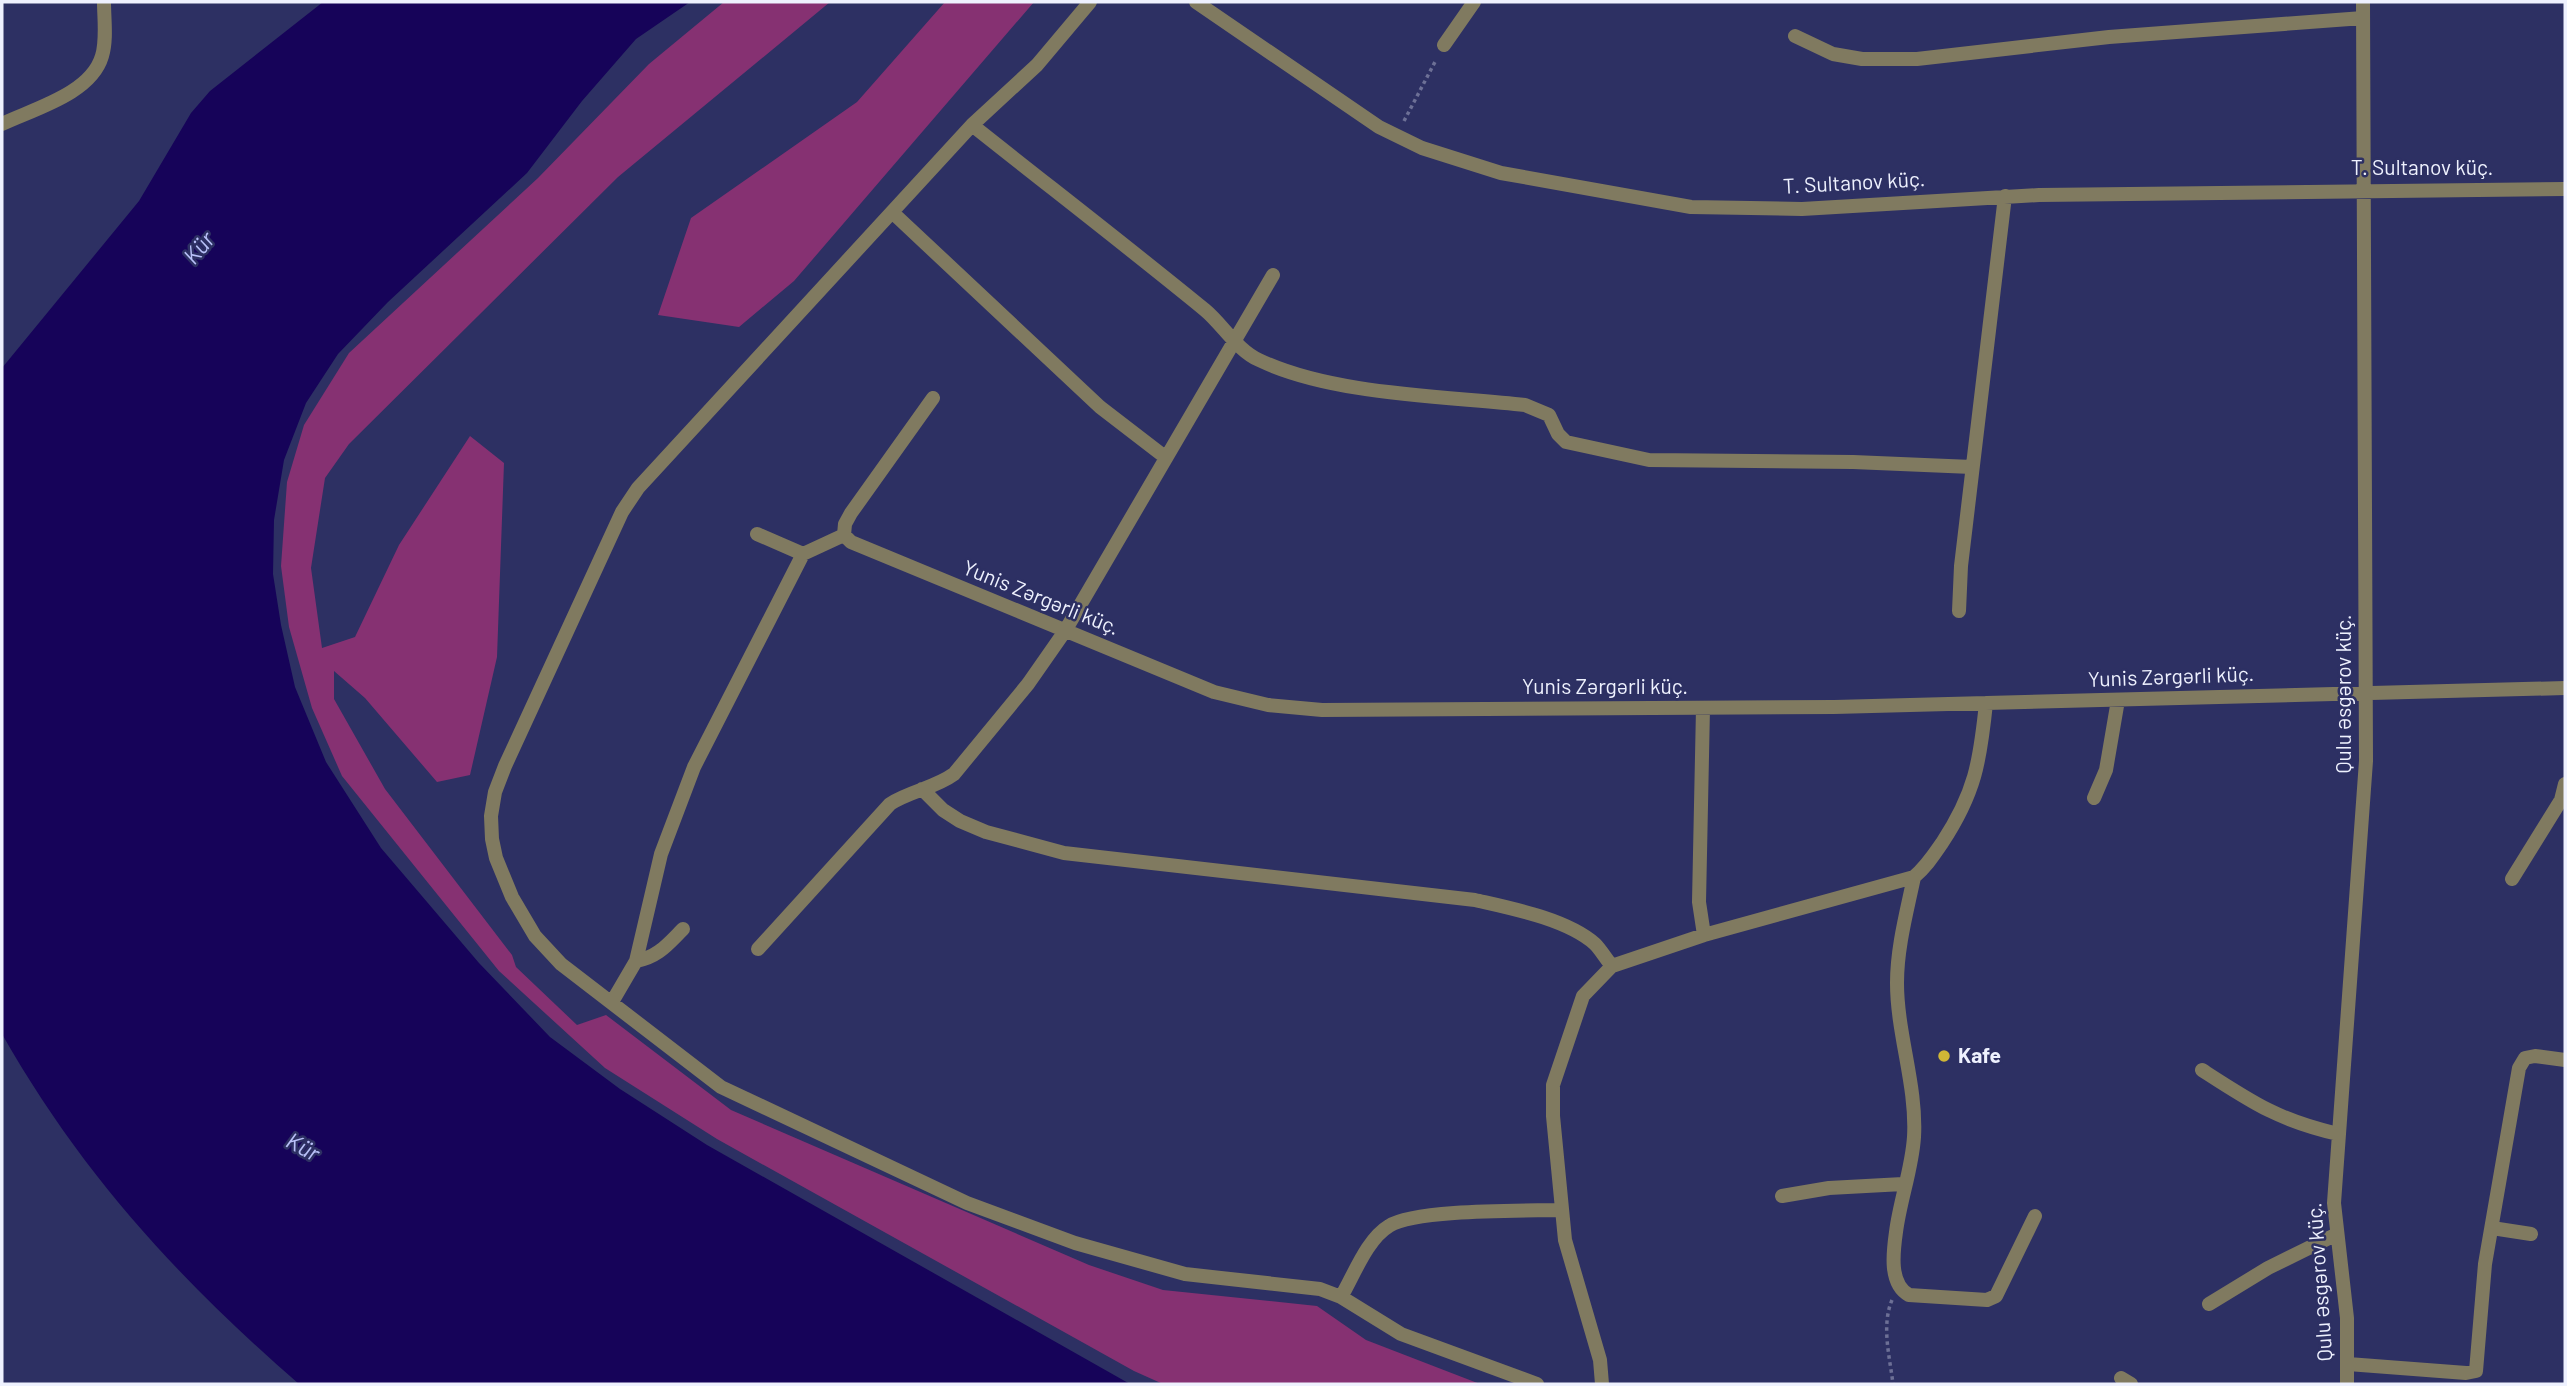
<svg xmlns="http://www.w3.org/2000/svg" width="2567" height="1386" viewBox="0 0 2567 1386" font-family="Barlow,sans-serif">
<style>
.green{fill:#863172}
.water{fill:#160359}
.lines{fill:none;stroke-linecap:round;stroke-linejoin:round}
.path{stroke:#6d7096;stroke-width:3.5;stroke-dasharray:3.5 3.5;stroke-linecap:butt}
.minor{stroke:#807a60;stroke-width:14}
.poi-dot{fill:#d0b736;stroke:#2d3063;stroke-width:2.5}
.labels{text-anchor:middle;stroke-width:5;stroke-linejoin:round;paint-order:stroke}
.street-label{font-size:21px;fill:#eef1fe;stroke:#2d3063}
.poi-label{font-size:21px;font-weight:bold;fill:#eef1fe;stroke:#2d3063;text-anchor:start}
.water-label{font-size:23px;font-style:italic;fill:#b8c0f8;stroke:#2d3063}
</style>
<rect width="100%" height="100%" fill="#2d3063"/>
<path class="green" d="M724 2H830L618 177 349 444 325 478 311 568 322 648 355 637 399 545 470 436 504 463 497 657 470 775 437 782 365 698 334 671V699L385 789 512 955 516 967 577 1025 606 1015 731 1110 1089 1265 1163 1290 1317 1306 1366 1340 1480 1384H1163L1134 1371 717 1139 605 1068 499 971 342 776 312 708 289 627 281 566 287 482 304 425 349 353 538 178 649 64Z
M945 2H1034L794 281 739 327 658 315 691 218 857 102Z"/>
<path class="water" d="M323 2H690L636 39 582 101 527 173 388 302 338 354 306 403 284 460 274 520 273 574 281 625 295 687 326 762 381 848 479 963 550 1037 620 1089 707 1145 1130 1384H299C179 1280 81 1173 2 1034V368L139 201 191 113 210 91Z"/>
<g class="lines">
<path class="path" d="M1404 121 1436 60
M1892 1300C1881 1326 1890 1358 1893 1384"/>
<path class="minor" d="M1090 2 1037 65 972 125 638 488 622 512 505 766 495 792 491 816 492 839 496 858 512 897 535 936 561 964 721 1087 967 1203 1075 1243 1185 1274 1320 1289 1341 1297 1401 1334 1537 1384
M1196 2 1379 127 1422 148 1501 173 1691 207 1802 209 2039 195 2565 189
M1795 36 1833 54 1862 59H1917L2109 37 2363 18
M1444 45 1474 2
M2 124C33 109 91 94 102 56 107 40 104 19 104 2
M972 125C1050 187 1128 247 1205 310 1223 325 1237 350 1259 360 1332 395 1444 396 1525 405L1549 415 1558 434 1566 442 1649 460 1853 462 1972 467
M892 212 1100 407 1165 457
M933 398 851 513 845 524 844 535 851 542 1214 692 1268 705 1322 710 1834 707 2565 688
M757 534 803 554
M1959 611 1961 566 2005 196
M1703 708 1699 902 1704 935
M922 789 943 810 960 821 986 832 1064 853 1475 900C1510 908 1567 919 1595 944 1601 950 1606 959 1612 966
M2094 798 2106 770 2118 700
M1914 877C1907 911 1897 947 1897 983 1897 1034 1917 1086 1914 1137 1912 1169 1900 1200 1896 1232 1893 1253 1889 1284 1909 1295L1987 1300 1996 1296 2035 1216
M2512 879 2561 800 2565 784
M758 949 890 804C910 791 935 788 954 774L1028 684 1065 631 1273 275
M636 961C658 957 667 945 683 929
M612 1002 636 961 661 854 694 767 803 554 844 535
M2202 1070C2253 1103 2278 1120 2338 1134
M1782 1196 1829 1188 1903 1184
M2492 1228 2531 1234
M1341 1297C1354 1275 1367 1239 1389 1226 1415 1209 1524 1211 1560 1210
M2209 1304 2268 1268 2335 1235
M2348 1364 2466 1373 2476 1371 2485 1264 2519 1068 2525 1058 2535 1056 2565 1060
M2121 1378 2131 1384
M1602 1384 1600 1360 1565 1240 1553 1116V1085L1583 996 1612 966 1704 935 1914 877C1926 867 1933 856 1942 843 1975 793 1980 762 1986 703
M2347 1384V1318L2334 1203 2366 761 2363 2"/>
</g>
<circle class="poi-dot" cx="1944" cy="1056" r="7"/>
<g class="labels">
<g class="street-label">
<text x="2422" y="175">T. Sultanov küç.</text>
<text transform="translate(1854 183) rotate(-3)" y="7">T. Sultanov küç.</text>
<text transform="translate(1041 598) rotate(22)" y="7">Yunis Zərgərli küç.</text>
<text transform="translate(2171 677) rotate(-2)" y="7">Yunis Zərgərli küç.</text>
<text x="1605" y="694">Yunis Zərgərli küç.</text>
<text transform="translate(2344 694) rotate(-90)" y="7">Qulu Əsgərov küç.</text>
<text transform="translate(2320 1282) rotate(-94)" y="7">Qulu Əsgərov küç.</text>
</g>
<g class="poi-label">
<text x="1958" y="1063">Kafe</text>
</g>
<g class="water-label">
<text transform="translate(199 248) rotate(-50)" y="8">Kür</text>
<text transform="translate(303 1147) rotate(29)" y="8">Kür</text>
</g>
</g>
<rect width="2567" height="1386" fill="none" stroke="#eef1fe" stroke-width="7"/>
</svg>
